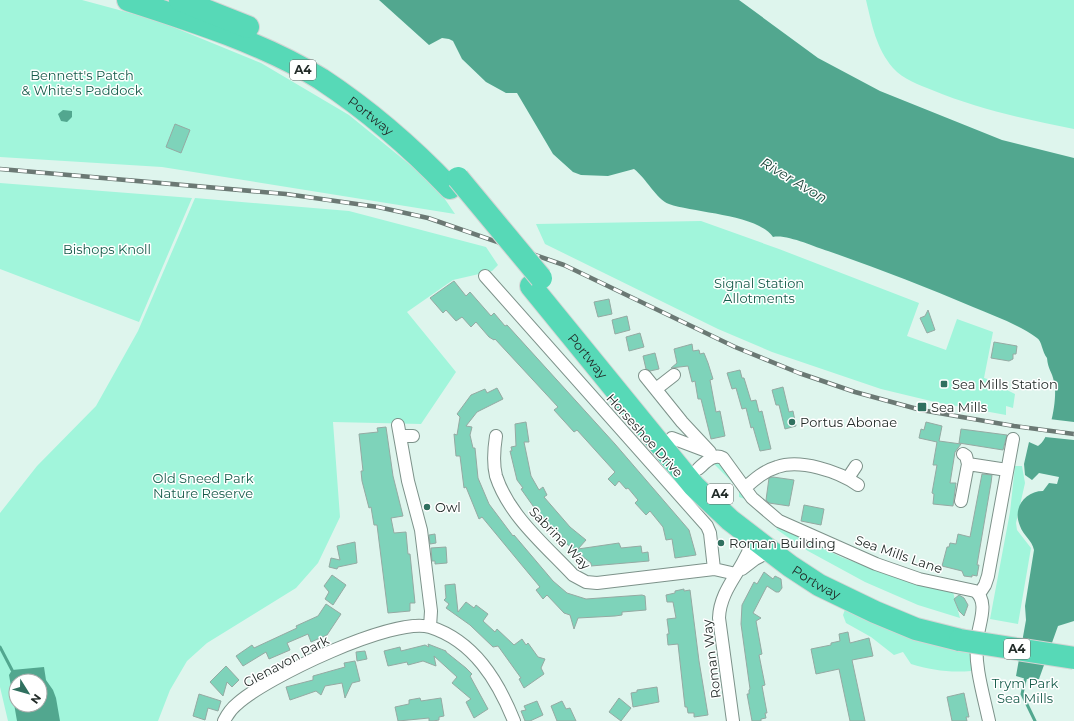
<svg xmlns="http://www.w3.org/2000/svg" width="1074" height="721" viewBox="0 0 1074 721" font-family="Montserrat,sans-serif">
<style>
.green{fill:#a1f5db;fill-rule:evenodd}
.water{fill:#52a78f;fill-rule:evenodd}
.pier{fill:#def5ed}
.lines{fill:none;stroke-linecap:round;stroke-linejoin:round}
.stream{stroke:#52a78f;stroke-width:3}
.building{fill:#7ed3ba;stroke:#95aaa3}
.street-casing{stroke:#7d928a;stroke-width:14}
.highway-casing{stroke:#d3d5d4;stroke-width:24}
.street{stroke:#fff;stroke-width:12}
.highway{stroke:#57d9b7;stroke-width:22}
.rail-casing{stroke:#6b7974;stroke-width:4.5}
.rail{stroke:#fff;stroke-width:3;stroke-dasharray:9;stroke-linecap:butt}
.highway-bridge-casing{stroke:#d3d5d4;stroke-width:24;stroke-linecap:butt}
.highway-bridge{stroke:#57d9b7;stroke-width:22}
.poi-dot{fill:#30705f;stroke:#fff;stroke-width:1.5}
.labels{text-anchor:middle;stroke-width:3;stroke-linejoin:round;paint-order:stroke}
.shield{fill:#fff;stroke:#646b68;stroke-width:1}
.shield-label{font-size:12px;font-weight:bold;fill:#222b28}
.park-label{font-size:13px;fill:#165b4a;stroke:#fff}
.street-label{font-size:13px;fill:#222b28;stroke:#fff}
.poi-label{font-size:13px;fill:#222b28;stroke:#fff;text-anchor:start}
.water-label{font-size:14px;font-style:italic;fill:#1f463b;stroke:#fff}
</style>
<rect width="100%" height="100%" fill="#def5ed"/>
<path class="green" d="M0 0H82L156 20 261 63 349 115 436 186 455 214 162 167 0 157Z
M866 0H1074V129C1025 119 978 109 932 90 919 85 903 79 893 68 876 48 872 25 866 0Z
M0 183 192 198 139 322 0 269Z
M195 198 349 211 486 247 498 265 492 271 453 280 407 312 456 372 421 424 333 422 340 517 318 563 296 588 207 643 187 661 170 690 158 721H8L0 687V513L37 466 96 406 138 331ZM16 681H40V705H16Z
M701 221 779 249 919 303 907 336 946 350 957 319 993 332 984 378 1006 385 1005 389 1015 394 1013 408 1006 406V415L935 402 881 389 772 352 718 329 545 244 536 224Z
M717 460 746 497 745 499 739 497V489L712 462Z
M1015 466H1022L1025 483 1016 523 1017 530 1031 548 1018 624 990 619 1010 512Z
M780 527 841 557 876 570 953 592 960 618 918 605 865 582 808 551 776 529Z
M846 607 973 652 971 671C950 673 931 670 911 664L903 652 894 655 871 637 846 623 843 615Z"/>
<path class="water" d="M379 0H739L818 58 880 91 1002 140 1074 158V621L1058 626 1039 679H1026L1016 676 1026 620 1025 606 1034 550C1032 540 1023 535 1020 526 1012 508 1025 491 1043 491L1049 483 1057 484 1059 477 1039 473 1032 480 1025 475 1024 464 1029 442 1038 446C1051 439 1058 395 1054 382 1052 371 1048 370 1047 358 1042 352 1042 341 1037 338 1018 324 994 316 973 307 926 287 877 268 828 251 814 247 787 234 773 237 757 214 694 213 669 204 656 199 646 178 634 169L608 176 581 175 573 172 553 154 517 93H506L486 82 462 59 453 41 449 39 442 38 429 45Z
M63 110 72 111V117L67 122 61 121 58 114Z
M44 667 46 680 53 690 56 698 60 721H17L9 675 12 670ZM16 681H40V705H16Z"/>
<path class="pier" d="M1049 419 1074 422V440L1045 437Z"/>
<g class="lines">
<path class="stream" d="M0 647 12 670
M1026 676 1022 694 1035 721"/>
</g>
<path class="building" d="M175 124 190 130 181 153 166 147Z
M454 281 466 296 470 292 491 316 494 313 505 326 507 325 615 444 689 530 696 555 675 558 672 539 666 540 663 527 650 511 646 515 635 503 638 500 628 488 626 489 619 481 615 486 608 479 615 472 577 430 574 432 554 410 558 407 495 339 494 340 489 337 476 322 471 327 462 317 456 321 446 310 443 313 430 298Z
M609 299 612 314 598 317 594 302Z
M928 310 935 330 927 333 920 318 925 316Z
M627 316 630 330 615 334 612 320Z
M640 333 644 347 629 351 626 337Z
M994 342 1017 346 1016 354H1013V359L1009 361 991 358Z
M692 344 693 351 699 350 700 354 704 353 708 363 713 379 710 380 716 412 720 411 725 436 711 439 701 399H698L695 381 692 382 688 366 671 368 677 363 674 349Z
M655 353 659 369 650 371 646 369 643 356Z
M740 370 742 378H744L751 401 756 400 759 412 762 411 771 449 760 451 753 427 751 428 746 408 742 409 736 388 732 389 727 373Z
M783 387 789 412 793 411 796 426 785 429 779 405H776L772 390Z
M497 388 503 399 477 412 466 426 472 427 470 435 473 448H475L478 478 489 504 513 536 514 535 553 581 567 593 586 599 642 595 645 596 646 610 622 612V615L615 616 578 618 574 629 570 615 564 613 547 595 543 599 536 590 540 587 520 563 482 517 479 519 466 487 464 488 460 456H456L454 434 457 435 460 417 457 414 471 395 485 389 487 393Z
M526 422 529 442H524L531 476 539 490 543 487 547 495 544 497 570 527 586 540 578 549 619 543 621 548 641 546 642 553 648 552 649 561 591 566V563L563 541 562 537 538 513 521 489 523 488 517 480 510 451H512L511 447 516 446 515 424Z
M926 422 942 426 939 441 961 444 955 452 950 483H956L953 506 933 504 934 494 932 493 937 465H933L937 442 919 438 921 429 924 430Z
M386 427 393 476 403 516 391 518 394 533 406 532 408 554H410L415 603H410V611L388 613 377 525H374L371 507 369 508 362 481 361 471H363L359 434 378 432 377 428Z
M961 429 1007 435 1003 450 959 443Z
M982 474 992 475 991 483 977 565H979L977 576 972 575V577L964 576 962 571 942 566 947 547H949L950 543 956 544 958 534 970 537Z
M773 477 794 480 789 506 769 503 766 500 769 478Z
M804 505 824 509 821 525 801 521Z
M435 534 436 543 430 544 429 535Z
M355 542 357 563 338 567 337 569 329 567 331 558 340 560 337 546Z
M446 547 447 563 435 564V561H432L431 548Z
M764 572 773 579 775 576 781 579 782 588 779 592H776L767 586 753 613 761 618 756 621 762 654 759 655 765 685 762 686 767 713H765L766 718 761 719V721H752L747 694H749V690L750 689 741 624 742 605 754 582 757 584Z
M332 575 346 585 333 605 325 599 329 592 324 586Z
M455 584 458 612 466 602 474 608 476 605 488 614 483 621 495 632 497 629 514 645 522 639 526 645 528 643 538 657 545 659 541 668 544 674 524 688 519 679 521 678 498 646 493 647 470 625 446 608 449 604 444 600 446 598 445 585Z
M684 589V591L690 590 699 661 708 715 694 717V713H688L687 707H685L678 644 668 645 667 634H669L667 619 676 618 673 602H667L666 595 675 593V591Z
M959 595 964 598 968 605 964 616 959 611 954 599Z
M326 604 341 614 327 635 311 642 308 634 287 643 290 650 269 659 266 652 243 666 236 656 252 645 254 648 297 628 296 626 318 616Z
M848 632 850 643 869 638 873 656 852 660 865 721H850L839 669 816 674 811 649 831 645V643L840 641 839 634Z
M428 644 446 651V652L466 668 472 674 470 676 488 709 474 718 466 702 471 699 452 683 457 677 434 656 436 666 423 661 408 665 407 662 388 666 384 651 400 647 401 651 425 645 429 647Z
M365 651 367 659 357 661 356 652Z
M355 661 360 681 352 683 345 698 342 683 325 686 321 695 316 691 290 700 286 687 313 680V676L345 667 344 663Z
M226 666 239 680 232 687 227 682 223 696 210 682Z
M657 687 659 702 633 707 631 693 637 692V690Z
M964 693 969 717H966L967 721H952L947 697Z
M199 694 221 701 218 711 208 708 205 720 193 716Z
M420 698 421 701 441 698 444 716 439 717V720L433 721H429V718L398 721 395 707 409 704V700Z
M619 698 631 708 621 721 609 712Z
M537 701 543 715 530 721H525L521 711 526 710 524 706Z
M562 701 566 709 570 708 576 721H557L551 706Z"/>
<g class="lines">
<defs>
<path id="street" d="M485 276 707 526 710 533 714 569
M645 376 682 422 710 452
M656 389 674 375
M398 425 408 481 421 530 431 611 430 627
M400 436H413
M496 436C494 449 493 464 496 476 509 516 546 546 573 575L586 582 597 583 714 569 736 574
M672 438 709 452
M968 464 1007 470
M698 469C705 463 713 453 723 458L752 498 779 521 876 564 919 579 975 591C990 602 978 625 977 641 974 665 984 697 989 721
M848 478 856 466
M746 487C755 479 764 471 777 467 800 459 838 471 858 485
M961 501 968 464 966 456 963 454
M742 569 755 559 770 551
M979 594 985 585 988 576 1013 439
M224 721C227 715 232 708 237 704 265 678 394 616 430 627 474 641 498 681 514 721
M733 721 719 618C720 587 746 568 753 539"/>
<g id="highway">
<path id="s1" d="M128 0C190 20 265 44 321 79 368 110 411 147 450 188"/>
<path d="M180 0 248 27"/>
<path id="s2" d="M531 286 694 486 730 520 790 566 819 585 875 612 916 629 960 640"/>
</g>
</defs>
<use href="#street" class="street-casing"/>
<use href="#highway" class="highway-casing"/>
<use href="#street" class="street"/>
<use href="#highway" class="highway"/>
<defs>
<path id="rail" d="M0 169 286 194 378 207 428 218 564 265 735 347 799 373 855 392 921 410 1014 426 1074 434"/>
</defs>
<use href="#rail" class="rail-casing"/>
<use href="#rail" class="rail"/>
<defs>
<path id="highway-bridge" d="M458 178 541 278
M960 640 1074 658"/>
</defs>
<use href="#highway-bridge" class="highway-bridge-casing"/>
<use href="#highway-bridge" class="highway-bridge"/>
</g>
<g class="poi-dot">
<rect x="940" y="380" width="8" height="8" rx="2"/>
<rect x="917" y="402" width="10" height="10" rx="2"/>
<circle cx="792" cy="422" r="4"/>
<circle cx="427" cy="507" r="4"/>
<circle cx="721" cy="543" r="4"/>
</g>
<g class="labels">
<g class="shield">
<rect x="290" y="60" width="26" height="20" rx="3"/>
<rect x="707" y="484" width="26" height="20" rx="3"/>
<rect x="1004" y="639" width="26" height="20" rx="3"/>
</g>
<g class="shield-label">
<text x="303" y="74">A4</text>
<text x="720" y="498">A4</text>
<text x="1017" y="653">A4</text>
</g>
<g class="park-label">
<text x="82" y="80">Bennett's Patch<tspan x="82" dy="15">&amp; White's Paddock</tspan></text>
<text x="107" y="254">Bishops Knoll</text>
<text x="759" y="288">Signal Station<tspan x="759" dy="15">Allotments</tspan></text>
<text x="203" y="483">Old Sneed Park<tspan x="203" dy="15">Nature Reserve</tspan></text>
<text x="1025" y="688">Trym Park<tspan x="1025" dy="15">Sea Mills</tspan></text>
</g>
<g class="street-label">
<text dy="5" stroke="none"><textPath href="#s1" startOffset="271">Portway</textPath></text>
<text dy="5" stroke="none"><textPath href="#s2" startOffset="90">Portway</textPath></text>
<text transform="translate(645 435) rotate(48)" y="5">Horseshoe Drive</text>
<text transform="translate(560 538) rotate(46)" y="5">Sabrina Way</text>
<text transform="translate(899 554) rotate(19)" y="5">Sea Mills Lane</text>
<text dy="5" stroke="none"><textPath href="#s2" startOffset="414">Portway</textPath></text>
<text transform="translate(711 659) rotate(-97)" y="5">Roman Way</text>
<text transform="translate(286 661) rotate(-28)" y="5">Glenavon Park</text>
</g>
<g class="poi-label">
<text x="952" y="389">Sea Mills Station</text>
<text x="931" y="412">Sea Mills</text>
<text x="800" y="427">Portus Abonae</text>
<text x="435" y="512">Owl</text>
<text x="729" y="548">Roman Building</text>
</g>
<g class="water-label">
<text transform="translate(794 180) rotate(31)" y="5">River Avon</text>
</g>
</g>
<g transform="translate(28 693) rotate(127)"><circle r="19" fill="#ffffff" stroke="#a7aaa9"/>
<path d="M0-3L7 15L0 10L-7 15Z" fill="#30705f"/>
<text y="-6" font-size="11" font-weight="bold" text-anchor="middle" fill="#222b28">N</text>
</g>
</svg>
